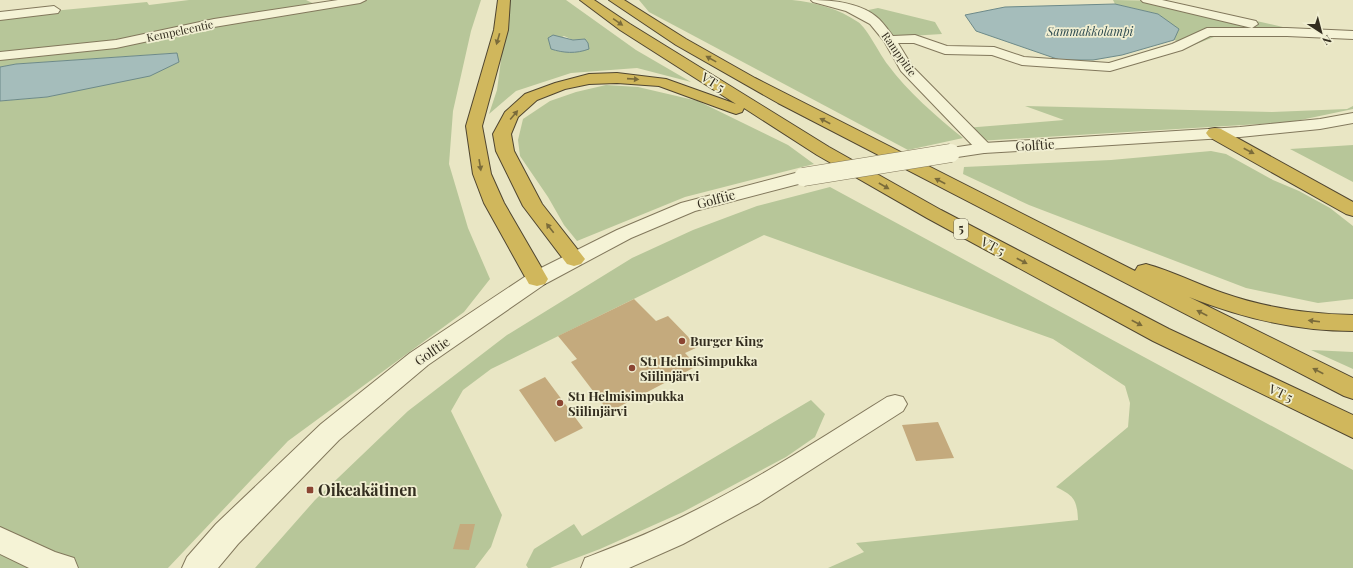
<svg xmlns="http://www.w3.org/2000/svg" width="1353" height="568" viewBox="0 0 1353 568" font-family="'Playfair Display',serif">
<style>
.green{fill:#b7c699;fill-rule:evenodd}
.water{fill:#a5bdbb;stroke:#6d8a89}
.building{fill:#c4aa7d}
.lines{fill:none;stroke-linecap:round;stroke-linejoin:round}
.minor-casing{stroke:#82785c;stroke-width:2}
.tertiary-casing{stroke:#82785c;stroke-width:2}
.motorway-casing{stroke:#504630;stroke-width:2}
.minor{fill:#f5f3d6;fill-rule:evenodd}
.tertiary{fill:#f5f3d6;fill-rule:evenodd}
.motorway{fill:#d0b75c;fill-rule:evenodd}
.tertiary-bridge-casing{stroke:#82785c;stroke-width:19;stroke-linecap:butt}
.tertiary-bridge{stroke:#f5f3d6;stroke-width:18}
.oneway{fill:#7a6b3a}
.poi-dot{fill:#8b4532;stroke:#f1efd2;stroke-width:1.5}
.labels{text-anchor:middle;stroke-width:3.5;stroke-linejoin:round;paint-order:stroke}
.far-street-label{font-size:11px;fill:#332d1f;stroke:#f1efd2}
.far-water-label{font-size:12px;font-style:italic;fill:#2f4c51;stroke:#f1efd2}
.shield{fill:#f1efd2;stroke:#6c6755;stroke-width:1}
.shield-label{font-size:12px;font-weight:bold;fill:#332d1f}
.street-label{font-size:13px;fill:#332d1f;stroke:#f1efd2}
.poi-label{font-size:13px;font-weight:bold;fill:#332d1f;stroke:#f1efd2;text-anchor:start}
.near-poi-label{font-size:16px;font-weight:bold;fill:#332d1f;stroke:#f1efd2;text-anchor:start}
</style>
<rect width="100%" height="100%" fill="#e9e6c4"/>
<path class="green" d="M189 0H306L321 7 360 0H481L471 31 453 111 449 164 468 228 490 279 464 312 288 441 168 568H0V101L47 97 179 62 176 53 16 64 0 67V16L147 2 149 5Z
M509 0H566L636 50 691 82 637 68 571 73 516 91 489 114 497 90ZM564 36 573 40 584 39 583 51 561 52 551 49 550 43Z
M639 0H792C815 2 839 9 858 22 867 28 880 55 888 65 907 91 937 117 963 138L908 150 649 12Z
M1113 0 1168 1 1296 30H1353V38L1219 35 1191 46 1174 40 1178 29 1158 14 1115 4Z
M878 8 935 22 942 34 910 36 890 40 859 12Z
M606 85 638 87 698 101 788 145 814 164 685 197 577 241 564 225 548 197 520 156 518 140 523 119 550 101 576 92Z
M1025 106 1272 112 1347 109 1353 106V109L1291 122 978 141 965 128 1064 120Z
M1353 145V182L1290 149Z
M1211 151 1226 154 1273 180 1299 191 1330 208 1353 226V299L1318 303 1246 288 1029 205 963 174 964 167 1111 160Z
M830 187 1353 470V568H828L864 552 856 543 1078 520C1077 499 1074 496 1056 487L1128 427 1130 403 1125 386 1053 339 764 235 491 369 463 390 451 411 502 515 491 547 475 568H255L315 500 408 411 507 335 632 258 693 230 757 206Z
M1311 350 1353 352V369Z
M811 400 825 414 815 437 786 457 683 512 600 549 550 568H528L526 565 534 549 574 524 582 536Z"/>
<path class="water" d="M1115 4 1158 14 1179 29 1174 40 1122 55 1093 60H1060L976 31 965 15 1005 7Z
M553 35 573 40 585 39 588 43 589 49C576 54 563 53 551 49L548 38Z
M177 53 179 62 150 76 47 97 0 101V67L16 64Z"/>
<path class="building" d="M634 299 656 321 668 316 698 347 685 353 697 366 609 412 571 362 577 359 558 336Z
M545 377 583 428 555 442 519 390Z
M938 422 954 458 916 461 902 425Z
M460 524H475L469 550 453 549Z"/>
<g class="lines">
<defs>
<path id="minor" d="M338 0H366L360 3 214 27 116 48 0 60V52L116 40 214 19Z
M811 0C834 0 862 3 879 19 884 24 889 31 893 36L915 35 947 46 994 47 1024 57 1109 63 1172 44 1207 28H1287L1353 31V39L1287 36H1210L1182 50 1110 71 1022 65 992 55 945 54 914 43H898L912 66 990 145 992 148 990 151 984 153 978 151 901 71 884 41 870 24 846 11 813 2Z
M1141 0H1162L1256 21 1258 24 1252 28 1143 2Z
M54 6 60 10 58 13 0 20V12Z
M895 395 903 397 907 404 903 411 759 503 683 544 629 568H581L585 558C611 548 638 538 663 526 741 490 814 443 887 397Z
M0 527 55 552 74 558 78 568H29L0 554Z"/>
<path id="tertiary" d="M1353 113V123L1320 129 1240 137 984 153 951 158 945 157 942 153 945 149 984 143 1240 127 1320 119Z
M803 171 810 173 812 177 810 181 695 211 631 238 545 284 428 365 339 440 238 544 218 568H182L187 557 216 524 321 424 410 353 529 274 617 230 681 203Z"/>
<path id="motorway" d="M498 0H510L508 30 482 126 491 174 504 203 548 279 545 284 537 286 529 284 484 203 473 174 466 126 494 30Z
M580 0H594L630 24 829 147 941 210 1169 329 1353 415V438L1153 341 927 218 817 155 744 108 742 112 736 114 730 112 659 86 617 83 589 84 565 89 537 100 518 117 511 134 514 151 542 204 585 259 581 264 574 266 567 264 523 206 496 151 493 134 505 112 525 94 555 83 589 74 617 73 666 79 736 104 620 30Z
M609 0H624L686 39 755 78 1135 271 1138 266 1146 264C1172 271 1197 284 1223 293 1266 308 1308 314 1353 315V331C1295 331 1242 318 1189 297L1353 378V399L1344 396 778 103 676 45Z
M1215 128 1221 129 1353 202V216L1346 214 1209 137 1206 133 1209 129Z"/>
</defs>
<use href="#minor" class="minor-casing"/>
<use href="#tertiary" class="tertiary-casing"/>
<use href="#motorway" class="motorway-casing"/>
<use href="#minor" class="minor"/>
<use href="#tertiary" class="tertiary"/>
<use href="#motorway" class="motorway"/>
<defs>
<path id="tertiary-bridge" d="M803 177 951 153"/>
</defs>
<use href="#tertiary-bridge" class="tertiary-bridge-casing"/>
<use href="#tertiary-bridge" class="tertiary-bridge"/>
</g>
<defs><path id="oneway-solid" d="M-6-.8H1V-3.2L6.5 0L1 3.2V.8H-6Z"/></defs>
<g class="oneway">
<use href="#oneway-solid" transform="translate(618 22) rotate(35)"/>
<use href="#oneway-solid" transform="translate(498 39) rotate(106)"/>
<use href="#oneway-solid" transform="translate(711 59) rotate(-151)"/>
<use href="#oneway-solid" transform="translate(633 79) rotate(4)"/>
<use href="#oneway-solid" transform="translate(514 115) rotate(-50)"/>
<use href="#oneway-solid" transform="translate(825 121) rotate(-152)"/>
<use href="#oneway-solid" transform="translate(1249 151) rotate(28)"/>
<use href="#oneway-solid" transform="translate(480 165) rotate(81)"/>
<use href="#oneway-solid" transform="translate(940 181) rotate(-152)"/>
<use href="#oneway-solid" transform="translate(884 186) rotate(30)"/>
<use href="#oneway-solid" transform="translate(550 228) rotate(-128)"/>
<use href="#oneway-solid" transform="translate(1022 261) rotate(28)"/>
<use href="#oneway-solid" transform="translate(1202 313) rotate(-153)"/>
<use href="#oneway-solid" transform="translate(1314 321) rotate(-173)"/>
<use href="#oneway-solid" transform="translate(1137 323) rotate(28)"/>
<use href="#oneway-solid" transform="translate(1318 371) rotate(-153)"/>
</g>
<g class="poi-dot">
<circle cx="682" cy="341" r="4"/>
<circle cx="632" cy="368" r="4"/>
<circle cx="560" cy="403" r="4"/>
<rect x="306" y="486" width="8" height="8" rx="2"/>
</g>
<g class="labels">
<g class="far-street-label">
<text transform="translate(180 31) rotate(-12)" y="4">Kempeleentie</text>
<text transform="translate(899 54) rotate(55)" y="4">Ramppitie</text>
</g>
<g class="far-water-label">
<text x="1090" y="36">Sammakkolampi</text>
</g>
<rect class="shield" x="954" y="219" width="14" height="20" rx="3"/>
<g class="shield-label">
<text x="961" y="233">5</text>
</g>
<g class="street-label">
<text transform="translate(713 82) rotate(32)" y="5">VT 5</text>
<text transform="translate(1035 145) rotate(-4)" y="5">Golftie</text>
<text transform="translate(716 199) rotate(-15)" y="5">Golftie</text>
<text transform="translate(993 246) rotate(28)" y="5">VT 5</text>
<text transform="translate(432 351) rotate(-35)" y="5">Golftie</text>
<text transform="translate(1281 393) rotate(25)" y="5">VT 5</text>
</g>
<g class="poi-label">
<text x="690" y="346">Burger King</text>
<text x="640" y="366">St1 HelmiSimpukka<tspan x="640" dy="15">Siilinjärvi</tspan></text>
<text x="568" y="401">St1 Helmisimpukka<tspan x="568" dy="15">Siilinjärvi</tspan></text>
</g>
<g class="near-poi-label">
<text x="318" y="496">Oikeakätinen</text>
</g>
</g>
<g transform="translate(1321 32) rotate(144)" stroke="#f1efd2" stroke-width="3" paint-order="stroke">
<path d="M0-3L7 15L0 10L-7 15Z" fill="#332d1f"/>
<text y="-6" font-size="11" font-weight="bold" text-anchor="middle" fill="#332d1f">N</text>
</g>
</svg>
